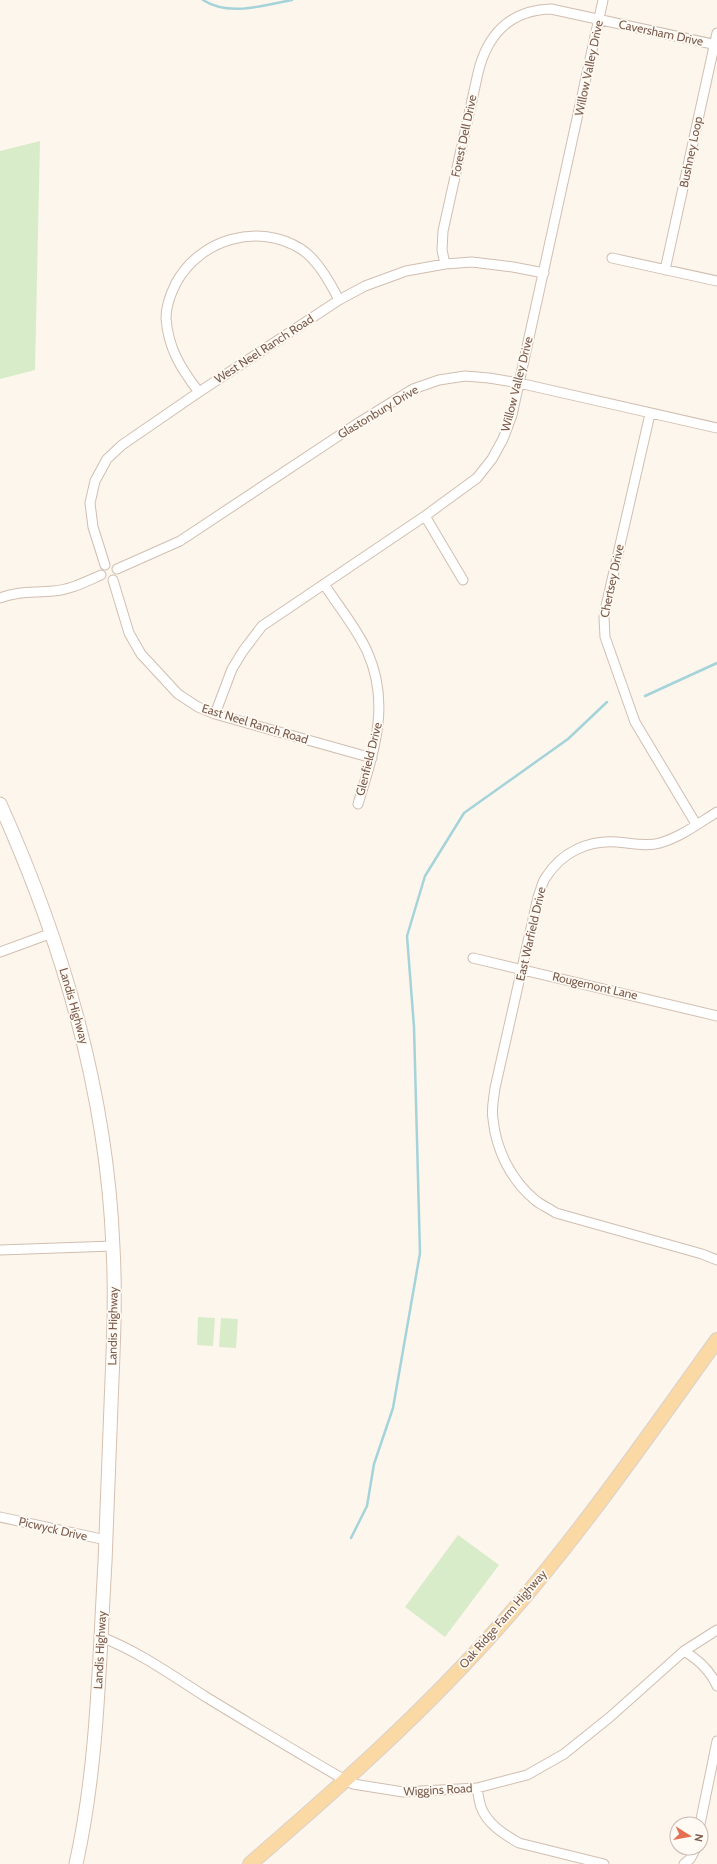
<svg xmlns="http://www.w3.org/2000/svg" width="717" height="1864" viewBox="0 0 717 1864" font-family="Cabin,sans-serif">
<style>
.green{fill:#d8ecc9}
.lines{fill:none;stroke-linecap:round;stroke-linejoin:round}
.stream{stroke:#a5d3da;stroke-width:2.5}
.minor-casing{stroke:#d1beb0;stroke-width:11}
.secondary-casing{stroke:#d6c0b0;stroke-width:15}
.primary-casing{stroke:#dad1cd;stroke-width:16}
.minor{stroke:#fff;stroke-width:9}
.secondary{stroke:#fff;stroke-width:13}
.primary{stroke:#fbd9a5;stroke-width:14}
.labels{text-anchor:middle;stroke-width:3.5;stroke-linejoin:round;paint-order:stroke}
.street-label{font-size:12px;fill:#7a5c4d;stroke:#fffaf3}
</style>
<rect width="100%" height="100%" fill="#fdf6ec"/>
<path class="green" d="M40 141 35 370 0 379V151Z
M198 1317 215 1318 213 1346 197 1345Z
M221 1318 238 1319 236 1348 219 1347Z
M458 1535 499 1565 445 1637 405 1607Z"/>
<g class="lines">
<path class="stream" d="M203 0C229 17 264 5 292 0
M645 696 717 663
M351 1538 367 1506 374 1464 393 1408 420 1253 414 1027 407 936 425 876 464 813 568 739 607 702"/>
<defs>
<path id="minor" d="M612 258 717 281
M445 264 442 250 443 231 478 73C487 35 510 10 551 9L717 45
M665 270 717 33
M199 392C181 369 168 348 166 318 166 307 171 293 176 283 200 239 258 222 301 249 317 259 331 284 339 300
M650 414 606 606 604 617 605 637 635 722 696 824
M425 516 463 580
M105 565 93 527 90 503 95 481 107 459 122 445 199 392 339 300 365 286 406 271 445 264 472 262 513 267 544 273
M117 569 180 541 355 425 413 389 439 380 465 376 489 378 519 383 717 428
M113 580 129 633 141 654 178 694 198 707 215 714 372 758
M324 584C338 606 356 627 367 651 391 704 374 751 358 804
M0 598C16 591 35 593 53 591 70 590 85 582 101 575
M215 714 232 669 243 651 262 626 425 516 477 478 492 459 503 439 512 415 603 0
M717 812C699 823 681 837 660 843 646 847 631 843 617 842 588 840 562 852 546 877 542 882 541 890 538 897L495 1088C494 1098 491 1109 493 1119 496 1150 511 1180 535 1200 541 1205 549 1208 556 1213L702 1254 717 1260
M0 952 52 933
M473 958 717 1016
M0 1250 113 1246
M0 1517 106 1540
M101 1637C138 1651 173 1676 206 1697 252 1725 298 1753 345 1780L353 1784 403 1792 477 1788 527 1775 564 1754 610 1717 684 1651 717 1630
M684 1651C699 1660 710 1670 717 1686
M477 1788C478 1794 479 1801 481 1807 487 1824 505 1835 519 1843L604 1864
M700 1824 717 1741
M684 1864 690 1859 696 1848"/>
<path id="secondary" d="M0 804C63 944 107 1093 113 1248 116 1300 113 1352 111 1405 109 1457 107 1510 105 1562 99 1663 98 1765 76 1864"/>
<path id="primary" d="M250 1864C338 1788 426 1710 503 1622 581 1533 648 1436 717 1340"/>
</defs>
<use href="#minor" class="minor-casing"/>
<use href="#secondary" class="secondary-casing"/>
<use href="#primary" class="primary-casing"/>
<use href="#minor" class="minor"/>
<use href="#secondary" class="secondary"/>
<use href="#primary" class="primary"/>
</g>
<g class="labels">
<g class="street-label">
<text transform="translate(661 33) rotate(12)" y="4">Caversham Drive</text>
<text transform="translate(589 68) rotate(-78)" y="4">Willow Valley Drive</text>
<text transform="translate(464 136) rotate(-78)" y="4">Forest Dell Drive</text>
<text transform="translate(691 152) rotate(-78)" y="4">Bushney Loop</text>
<text transform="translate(264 349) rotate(-33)" y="4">West Neel Ranch Road</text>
<text transform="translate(517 384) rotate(-76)" y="4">Willow Valley Drive</text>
<text transform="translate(378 412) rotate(-31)" y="4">Glastonbury Drive</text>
<text transform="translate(612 581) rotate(-78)" y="4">Chertsey Drive</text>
<text transform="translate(255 724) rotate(17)" y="4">East Neel Ranch Road</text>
<text transform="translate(369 759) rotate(-76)" y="4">Glenfield Drive</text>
<text transform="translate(531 934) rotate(-77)" y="4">East Warfield Drive</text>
<text transform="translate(595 986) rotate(13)" y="4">Rougemont Lane</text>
<text transform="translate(74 1006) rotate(74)" y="4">Landis Highway</text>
<text transform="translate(113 1326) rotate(-89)" y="4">Landis Highway</text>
<text transform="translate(53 1529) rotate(13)" y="4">Picwyck Drive</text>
<text transform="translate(503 1619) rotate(-49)" y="4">Oak Ridge Farm Highway</text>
<text transform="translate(100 1650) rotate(-87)" y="4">Landis Highway</text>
<text transform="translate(438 1790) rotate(-3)" y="4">Wiggins Road</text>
</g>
</g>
<g transform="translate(689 1836) rotate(101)"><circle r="19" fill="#fffaf3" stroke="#cabbb1"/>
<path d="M0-3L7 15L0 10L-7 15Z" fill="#e76f51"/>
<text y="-6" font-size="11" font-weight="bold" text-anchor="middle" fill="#7a5c4d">N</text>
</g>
</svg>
